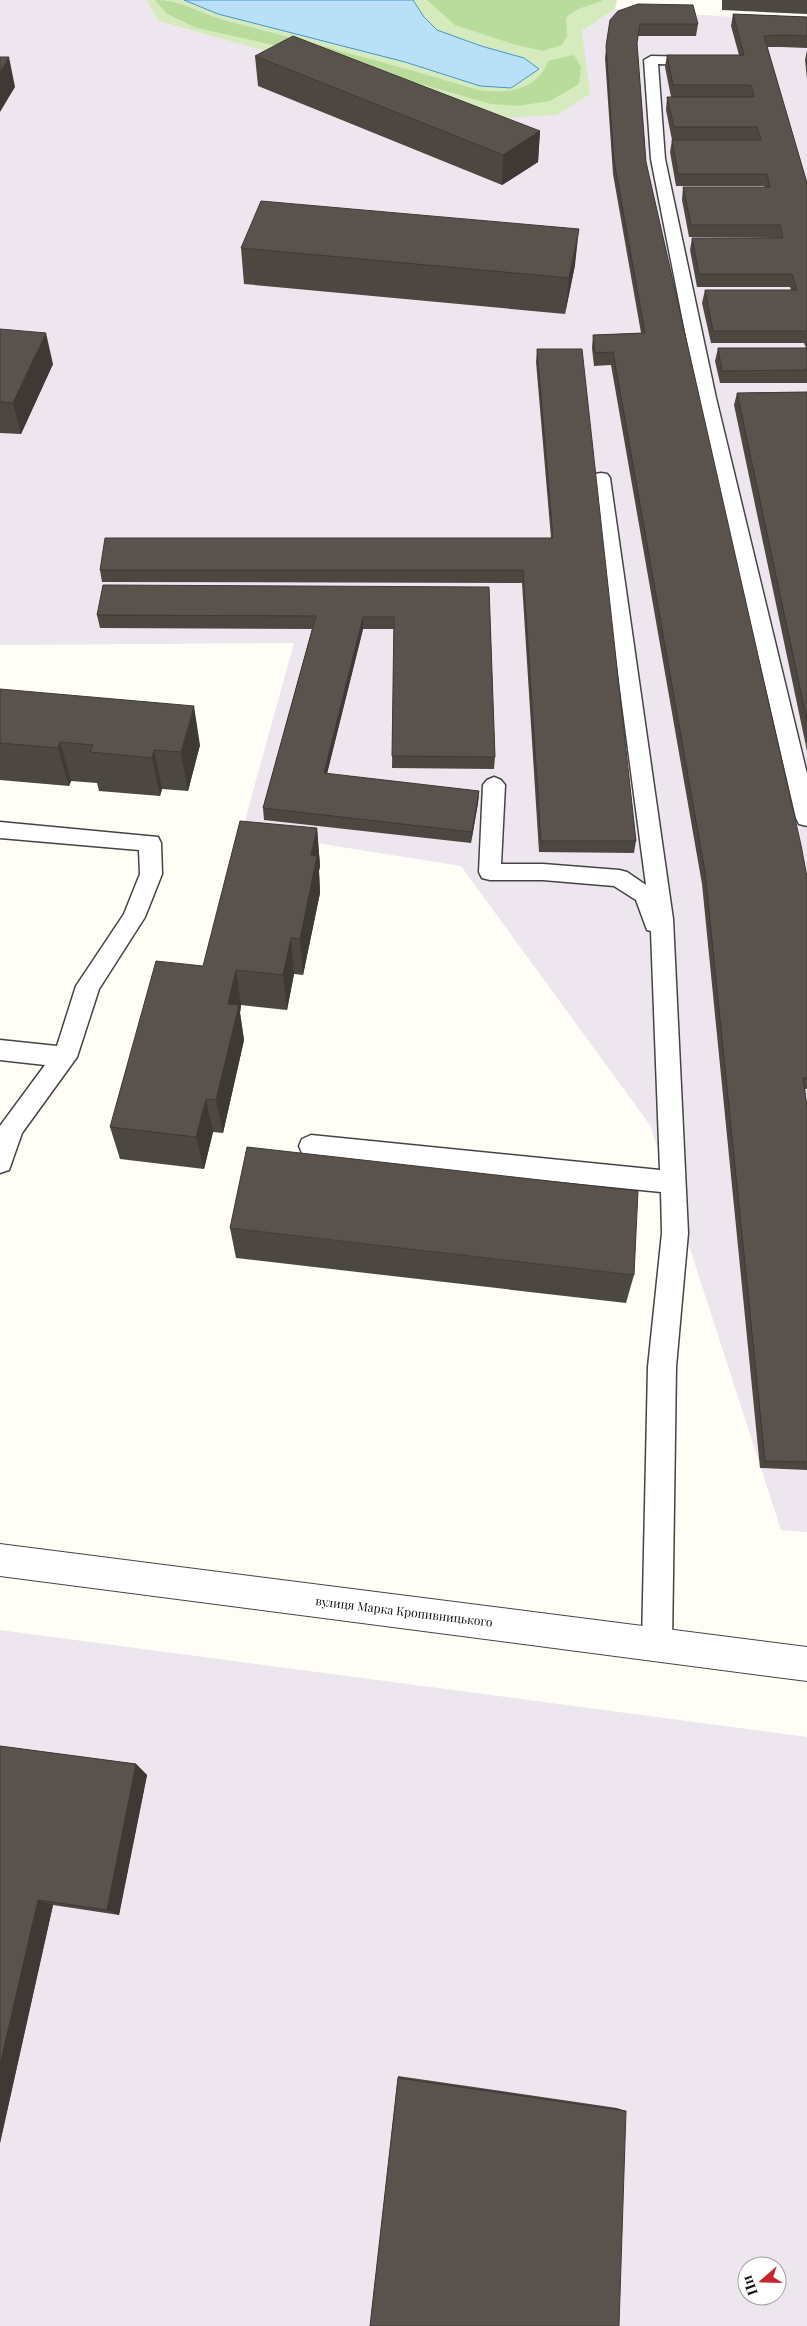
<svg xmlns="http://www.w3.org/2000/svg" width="807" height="2326" viewBox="0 0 807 2326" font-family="'Playfair Display',serif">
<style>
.industrial{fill:#eee6ef;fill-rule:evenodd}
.green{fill:#d5ebbd}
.forest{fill:#b9dc9c}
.water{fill:#b9e0f7;stroke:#3f96cf}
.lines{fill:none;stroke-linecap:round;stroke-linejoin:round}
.lane-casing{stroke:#444;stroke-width:3}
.street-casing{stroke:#444;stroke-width:2}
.lane{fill:#fff;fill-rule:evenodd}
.street{fill:#fff;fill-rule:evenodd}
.wall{fill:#4d4742}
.shaded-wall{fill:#3f3936}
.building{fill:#5a524d;stroke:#3f3936}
.labels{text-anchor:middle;stroke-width:5;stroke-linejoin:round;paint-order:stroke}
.street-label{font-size:12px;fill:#111;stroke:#fff}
</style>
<rect width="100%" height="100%" fill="#fffdf5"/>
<path class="industrial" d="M0 0H146L158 21 503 118 582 31 615 9 807 22V1532L781 1530 650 1125 461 866 242 831 294 643 0 645Z
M0 1630 807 1737V2326H0ZM747 2266H777V2296H747Z"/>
<path class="green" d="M146 0H617L615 9 582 31 590 94 557 115 503 118 158 21Z"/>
<path class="forest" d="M155 0C182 0 201 14 227 21 311 43 395 65 478 90 505 94 538 91 548 61L574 55 581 67 579 84 550 101 517 106 491 104 323 56 197 28 167 14Z
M427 0H603C587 8 579 5 566 18L567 36 562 45 543 51 513 44 455 25Z"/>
<path class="water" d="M184 0H413L424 17 437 30 481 46 524 58 539 69 511 88 480 86 405 62 218 14Z"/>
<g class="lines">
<defs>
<path id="lane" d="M651 56 699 57 706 61 699 65 658 64 665 159 716 398 807 774V826L799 824 796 818 698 398 651 159 644 60Z
M601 473 607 474 610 478 673 919 688 1233 676 1367 672 1644 668 1655 657 1659 646 1655 642 1644 648 1367 662 1233 661 1192 311 1157 302 1153 299 1146 302 1139 311 1135 660 1170 651 931 647 930 636 900 614 886 543 880H490L482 878 479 872 483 785 487 780 494 777 501 780 505 785 501 864H543L619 870 627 872 646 885 592 478 595 474Z
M0 822 158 837 161 843 162 874 145 917 99 989 77 1057 22 1133 9 1170 0 1173V1126L45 1065 0 1060V1040L57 1046 76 986 124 914 140 874 139 850 0 838Z"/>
<path id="street" d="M0 1544 807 1647V1681L0 1576Z"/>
</defs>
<use href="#lane" class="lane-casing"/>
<use href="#street" class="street-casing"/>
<use href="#lane" class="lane"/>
<use href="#street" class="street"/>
</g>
<path class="wall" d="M722 0H807V14L722 10Z
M733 14 807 17V48L781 47H767L807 183V383H720L715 361 718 348H806L804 343H711L702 303 705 290H791L790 287H697L690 250 692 238H777L689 237 682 200 683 187H765L764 186H676L670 152 672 140H755H672L666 110 667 97H671L665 67 667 55H739L731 26Z
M610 20 698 24 696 36H638L637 43 646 162 807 877V1089H805L807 1107V1470L760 1468 702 884 611 365 594 366 592 348 593 335 641 333 613 174 605 58Z
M807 50V79L805 60Z
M255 56 540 131 538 162 502 185 258 86Z
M241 248 575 265 565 314 244 284Z
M0 329 53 364 21 434 0 433Z
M537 349 636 841 634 853 539 852 522 583 102 582 100 570 551 538 536 362Z
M807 392V751L734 405 737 393Z
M489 587 495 757 494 769 392 768 394 629H363L327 774 479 791 478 803 471 843 264 820 263 808 312 629 100 628 97 615Z
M0 689 200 745 188 791 162 789 160 796 99 791 97 783 71 781 69 786 0 780Z
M317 828 320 866 319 871 320 893 303 975 294 974 287 1010 241 1005 240 1013 244 1040 223 1133 213 1132 204 1169 120 1159 110 1127 203 966Z
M230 1228 634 1275 626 1303 236 1258Z
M0 1746 136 1764 147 1775 119 1915 53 1905 0 2143Z
M398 2076 617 2108 626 2111 370 2326Z"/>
<path class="shaded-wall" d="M9 57 15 87 0 112V72Z
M540 131 538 162 502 185 503 155Z
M579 229 575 265 565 314 569 278Z
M46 333 53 364 21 434 13 403Z
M363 617V629L324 785V773Z
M194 706 200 745 188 791 181 752Z
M60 742 71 781 69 786 58 748Z
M154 750 162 789 160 796 152 758Z
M479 791 478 803 471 843 472 832Z
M317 828 320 866 319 871 320 893 303 975 300 939 311 855Z
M291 938 294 974 287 1010 283 975Z
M236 970 241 1005 240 1013 244 1040 223 1133 216 1100 228 1004Z
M206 1099 213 1132 204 1169 196 1137Z
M136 1764 147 1775 119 1915 107 1910Z
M38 1900 53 1905 0 2143V2065Z"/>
<path class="building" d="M638 4 693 5 698 24H640L637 43 646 162 801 845 807 877V1078H803L807 1107V1462L765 1461 705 872 613 352 595 353 593 335 645 333 614 161 606 46 610 20 618 11Z
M733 14 807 17V36L784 35 764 36 807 183V331H713L705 290H797L792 274H699L692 238H783L780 225H691L683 187H770L767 174H678L672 140H761L757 127H674L667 97H754L751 85H673L667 55H744Z
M293 36 540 131 503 155 255 56Z
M0 57H9L0 72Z
M261 201 579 229 569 278 241 248Z
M0 329 46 333 13 403 0 402Z
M718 348H807V370L722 371Z
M537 349H582L636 841H541L523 570H100L105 538H553Z
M807 392V721L737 393Z
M103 585 489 587 495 757 392 756 394 617H363L324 773 479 791 472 832 263 808 316 616 97 615Z
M0 689 194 706 181 752 154 750 152 758 90 752 93 745 60 742 58 748 0 743Z
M240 821 317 828 311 855 317 856 300 939 291 938 283 975 236 970 228 1004 239 1005 216 1100 206 1099 196 1137 110 1127 156 961 203 966Z
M247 1147 638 1191 634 1275 230 1228Z
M0 1746 136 1764 107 1910 38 1900 0 2065Z
M398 2078 626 2111 619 2326H370Z"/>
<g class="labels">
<g class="street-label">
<text transform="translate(404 1612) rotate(7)" y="4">вулиця Марка Кропивницького</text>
</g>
</g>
<g transform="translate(762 2281) rotate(250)"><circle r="24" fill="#ffffff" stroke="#a0a0a0"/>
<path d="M0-4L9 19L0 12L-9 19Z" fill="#c4262e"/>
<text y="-8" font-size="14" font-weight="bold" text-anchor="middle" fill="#111111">Пн</text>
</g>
</svg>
